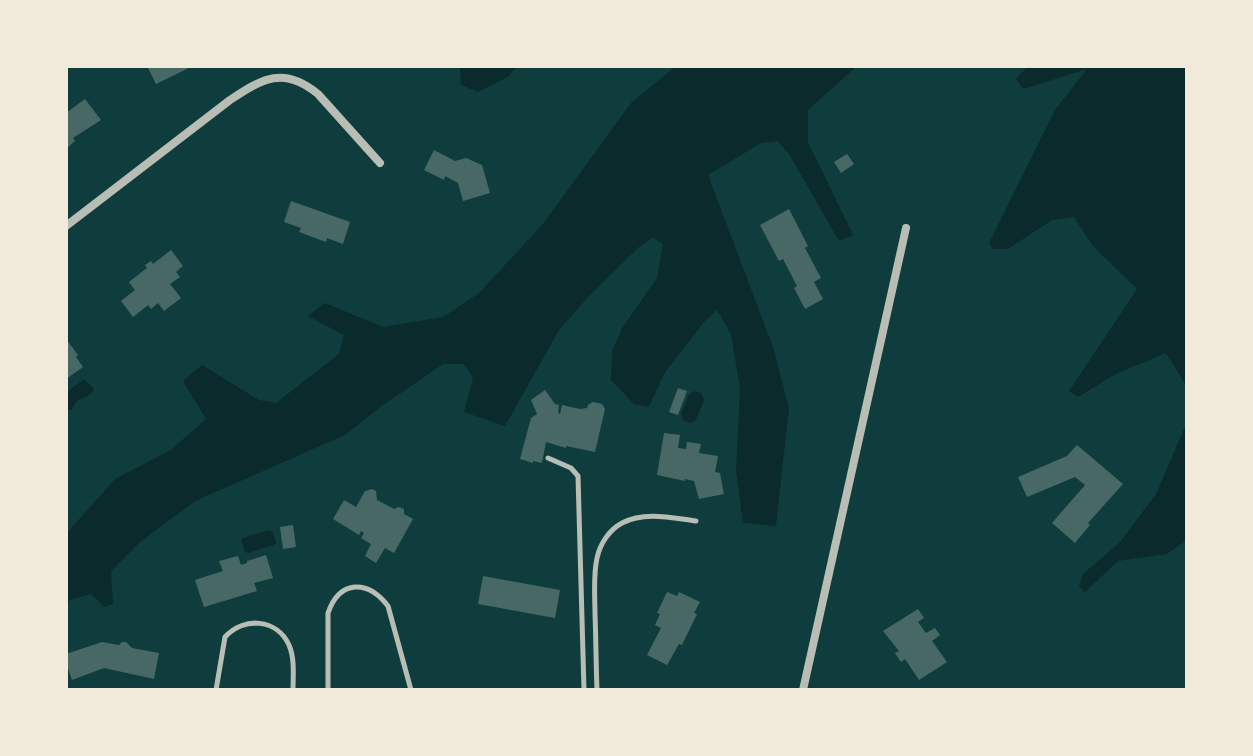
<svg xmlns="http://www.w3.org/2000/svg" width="1253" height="756" viewBox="0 0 1253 756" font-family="Raleway,sans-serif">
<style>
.water{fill:#0a2a2b}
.building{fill:#486865}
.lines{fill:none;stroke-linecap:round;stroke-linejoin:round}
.service{stroke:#b8beb3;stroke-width:5}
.minor{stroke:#b8beb3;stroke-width:8}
</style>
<rect width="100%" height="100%" fill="#0f3d3e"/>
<path class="water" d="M460 66H517L508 77 478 92 461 85Z
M676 66H857L808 110V142L853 235 839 241 789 154 777 141 761 143 708 175 773 347 789 408 776 526 743 523 736 471 740 389 731 334 717 310 705 321 665 372 649 407 634 404 611 380 612 352 622 328 657 278 663 244 653 238 639 247 591 294 559 330 505 426 464 412 473 378 464 364H443L379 408 345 435 195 501 140 542 111 571 113 604 104 607 91 594 70 600 66 604V534L115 479 171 450 206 419 183 381 202 365 259 400 276 403 339 354 344 335 308 316 325 303 383 327 443 317 479 293 543 224 631 103Z
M1028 66H1187V387L1166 353 1116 374 1078 397 1069 391 1137 289 1092 245 1074 217 1052 220 1008 249H992L989 243 1055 110 1087 69 1023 89 1016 79Z
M84 379 93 388V392L88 396 78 400 71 410 66 409V393Z
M695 391 701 393 704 400 696 420 690 423 683 420 681 414 689 394Z
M1187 422V540L1167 554 1118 561 1085 592 1079 586 1083 574 1120 542 1156 494Z
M268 530 272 531 276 542 274 545 248 553 245 552 241 541 243 538Z"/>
<path class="building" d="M147 66H193L156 84Z
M85 99 101 120 73 138 75 141 66 149V113Z
M434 150 455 161 466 158 482 165 490 193 463 201 458 183 445 176 444 180 424 170Z
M847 154 854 164 841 173 834 162Z
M291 201 350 222 343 244 327 238 326 242 299 232 301 228 284 222Z
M789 209 808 246 805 248 821 278 814 282 823 299 805 309 794 288 797 286 783 259 779 261 760 225Z
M171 250 183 266 176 272 180 277 170 284 181 298 164 311 158 303 151 309 148 305 133 317 121 301 135 290 129 282 147 268 145 265 151 261 153 264Z
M66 339 78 355 76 357 83 367 66 379Z
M678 388 687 391 678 415 669 412Z
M545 390 555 404 559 405 558 413 560 414 562 405 580 409 587 408 588 405 593 402 602 404 605 409 595 452 566 446V448L546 442 542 463 533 461V463L520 459 531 418 537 414 531 400Z
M664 433 680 435 678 448 686 449 687 442 701 444 699 453 718 456 715 472 720 473 724 494 699 499 694 481 685 479V481L657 475Z
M1077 445 1123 484 1088 523 1090 525 1075 543 1052 523 1085 485 1075 477 1027 497 1018 477 1067 456Z
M372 489 376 491 377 500 394 509 399 507 404 509V514L413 519 394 553 385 548 376 563 365 556 371 544 361 538 364 533 361 531 359 535 333 519 344 500 356 507 365 491Z
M293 525 296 547 283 549 280 527Z
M266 555 273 578 254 583 257 591 204 607 195 580 223 571 219 561 238 556 241 565 247 563V561Z
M483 576 560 590 555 618 478 604Z
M667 592 677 596 679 592 700 602 694 613 697 614 682 645 679 644 667 665 647 655 661 628 655 625 660 614 657 613Z
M918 609 924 618 918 622 926 633 935 628 940 635 932 641 947 662 919 680 905 659 901 662 895 653 899 651 883 631Z
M102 642 119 645 122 642H126L132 648 159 653 154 679 104 668 72 680 66 663V654Z"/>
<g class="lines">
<path class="service" d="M548 458 571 468 578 476 584 690
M216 690 225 637C244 616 277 619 289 645 295 659 293 676 293 690
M328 690V613C340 579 368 580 388 606L411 690
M597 690C596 665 596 640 595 614 595 596 593 576 597 558 600 544 609 530 622 523 645 511 672 518 696 521"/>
<path class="minor" d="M66 226 230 100C263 78 284 66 318 94L380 163
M803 690 906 228"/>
</g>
<rect width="1253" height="756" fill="none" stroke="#f1e9da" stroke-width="136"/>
</svg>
